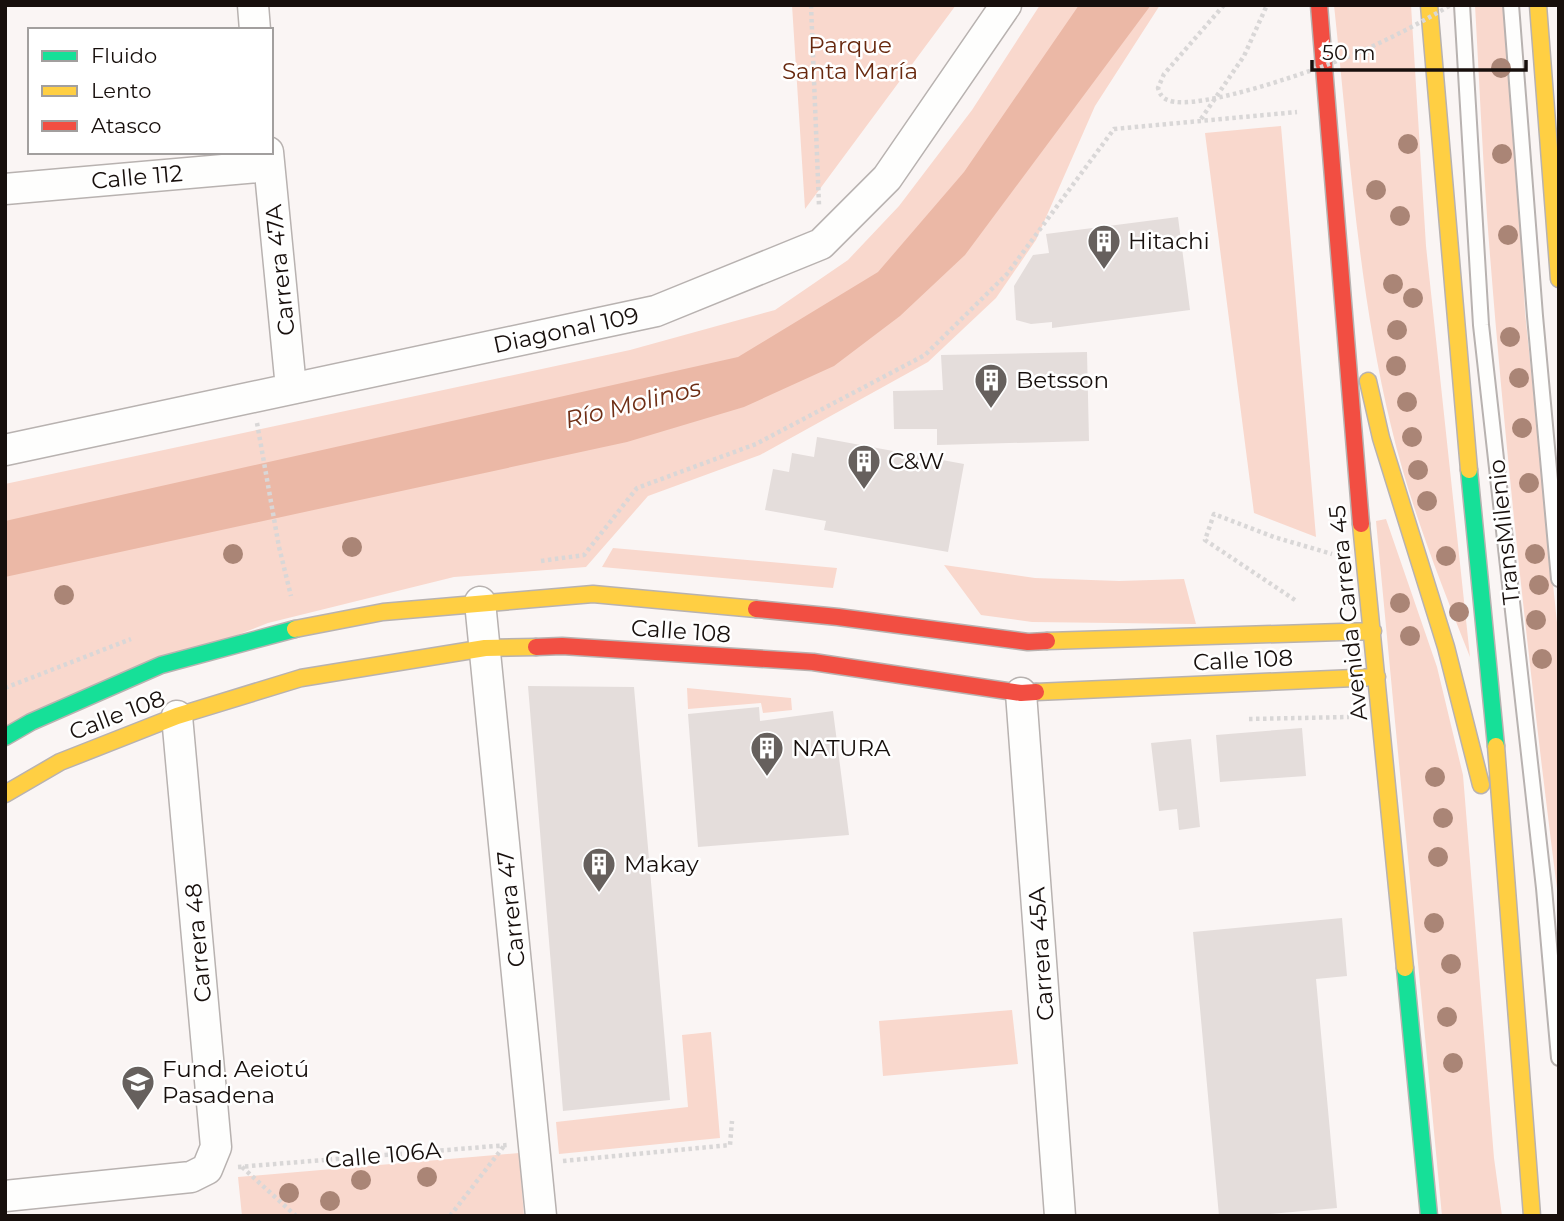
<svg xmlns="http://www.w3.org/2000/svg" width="1564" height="1221" viewBox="0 0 1564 1221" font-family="Montserrat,sans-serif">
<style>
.green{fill:#f9d8cd}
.water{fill:#ebb8a6}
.building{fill:#e4dddb}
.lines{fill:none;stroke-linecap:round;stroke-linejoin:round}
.lane-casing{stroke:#b8b2b0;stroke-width:18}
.street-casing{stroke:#b8b2b0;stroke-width:33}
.fast-casing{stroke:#b8b2b0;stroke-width:19}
.slow-casing{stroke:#b8b2b0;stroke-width:19}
.jam-casing{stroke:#b8b2b0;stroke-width:19}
.path{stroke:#d9d7d7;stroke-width:4.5;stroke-dasharray:3.5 3.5;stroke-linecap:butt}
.lane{stroke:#fefefd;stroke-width:14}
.street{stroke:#fefefd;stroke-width:30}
.fast{stroke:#16e098;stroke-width:16}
.slow{stroke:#ffcf43;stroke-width:16}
.jam{stroke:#f24e42;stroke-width:16}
.path-bridge{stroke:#d9d7d7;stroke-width:4.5;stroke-dasharray:3.5 3.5;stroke-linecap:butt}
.tree{fill:#aa8576}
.labels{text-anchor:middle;stroke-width:5;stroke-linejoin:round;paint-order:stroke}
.park-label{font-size:23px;fill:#68290f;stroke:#fff}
.street-label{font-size:23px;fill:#170f0c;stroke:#fff}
.poi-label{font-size:23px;fill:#170f0c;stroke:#fff;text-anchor:start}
.water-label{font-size:24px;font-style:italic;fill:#6e2e15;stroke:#fff}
</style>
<rect width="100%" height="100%" fill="#faf5f4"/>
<path class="green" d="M792 5H956L805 209Z
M1040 5H1160L1095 106 1036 240 996 298 928 362 760 455 648 496 586 567 454 577 268 623 5 726V484L630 350 775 310 848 260 899 206 972 110Z
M1334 5H1411L1426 246 1470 657C1440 581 1410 506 1391 426 1358 289 1349 145 1334 5Z
M1475 5H1508L1525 312 1559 642V905C1530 676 1504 446 1487 216 1482 146 1479 76 1475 5Z
M1281 126 1316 537 1254 513 1205 133Z
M1386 519 1437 667 1463 775 1494 1158 1502 1216H1442L1376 521Z
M613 548 837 568 833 588 602 567Z
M944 565 1035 578 1119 581 1184 579 1196 624 1032 622 981 615Z
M687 688 791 698 792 710 763 713 761 703 688 709Z
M1012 1010 1018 1064 883 1076 879 1021Z
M711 1032 720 1138 559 1154 556 1122 688 1107 682 1035Z
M519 1153 524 1216H242L238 1177Z"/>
<path class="water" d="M1079 5H1151L965 255 900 316 834 366 744 407 627 442 5 577V521L738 357 878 272 964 172Z"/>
<path class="building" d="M1178 217 1190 310 1052 328V322L1031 324 1016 320 1014 286 1033 255 1049 253 1046 234Z
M1087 352 1089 441 937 445V429H894L893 391 943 390 941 355Z
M817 437 964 464 948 552 824 530 826 521 765 510 773 469 789 472 792 453 814 457Z
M528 686 634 687 670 1100 563 1111Z
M759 707 760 721 833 711 849 835 698 847 688 714Z
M1302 728 1306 776 1220 782 1216 735Z
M1191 739 1200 827 1179 830 1177 809 1159 811 1151 743Z
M1342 918 1347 976 1316 979 1337 1208 1249 1216H1219L1193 932Z"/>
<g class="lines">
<defs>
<path id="lane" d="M1462 5 1481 325 1544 888 1559 1058
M1511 5 1535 316 1559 579"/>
<path id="street" d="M253 5 255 30
M268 152 291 388
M5 189 269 166
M5 450 656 311 821 244 887 178 1006 5
M480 602 541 1216
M1021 693 1060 1216
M5 1196 191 1177 207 1169 216 1147 177 716"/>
<path id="fast" d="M1469 470 1496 746
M5 737 31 722 161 665 295 629
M1405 968 1429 1216"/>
<path id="slow" d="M1429 5 1469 470
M1538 5 1559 279
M1368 381 1381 438 1446 647 1481 785
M1361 524 1405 968
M295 629 383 612 593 594 756 609
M1047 641 1373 631
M1036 692 1377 677
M1496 746 1532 1216
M5 794 60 762 177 716 301 678 485 648 536 647"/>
<path id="jam" d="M1319 5 1361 524
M756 609 838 617 1028 642 1047 641
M536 647 562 646 813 662 1021 693 1036 692"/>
</defs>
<use href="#lane" class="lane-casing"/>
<use href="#street" class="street-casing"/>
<use href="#fast" class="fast-casing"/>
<use href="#slow" class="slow-casing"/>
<use href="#jam" class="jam-casing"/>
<path class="path" d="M811 5 819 205
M1201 119 1244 56 1267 5
M257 423 279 547 291 596
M541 561 584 555 637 488 756 444 925 355 1007 274 1114 129 1297 112
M1295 600 1205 540 1214 514 1274 537 1332 554
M5 688 131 639
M1249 719 1349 717
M563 1161 730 1145 732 1121
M238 1167 508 1145
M242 1167 296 1216
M450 1216 504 1146"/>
<use href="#lane" class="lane"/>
<use href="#street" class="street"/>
<use href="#fast" class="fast"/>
<use href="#slow" class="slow"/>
<use href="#jam" class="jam"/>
<path class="path-bridge" d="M1224 5 1164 74 1158 88C1160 94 1162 98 1168 100 1196 113 1324 67 1355 54 1388 40 1420 23 1451 5"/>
</g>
<g class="tree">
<circle cx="1501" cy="68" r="10"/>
<circle cx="1408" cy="144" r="10"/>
<circle cx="1502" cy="154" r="10"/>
<circle cx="1376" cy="190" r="10"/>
<circle cx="1400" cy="216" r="10"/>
<circle cx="1508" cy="235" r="10"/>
<circle cx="1393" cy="284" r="10"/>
<circle cx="1413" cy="298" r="10"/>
<circle cx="1397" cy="330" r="10"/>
<circle cx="1510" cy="337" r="10"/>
<circle cx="1396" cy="366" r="10"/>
<circle cx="1519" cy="378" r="10"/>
<circle cx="1407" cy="402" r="10"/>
<circle cx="1522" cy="428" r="10"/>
<circle cx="1412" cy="437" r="10"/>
<circle cx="1418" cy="470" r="10"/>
<circle cx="1529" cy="483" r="10"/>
<circle cx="1427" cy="501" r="10"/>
<circle cx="352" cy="547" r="10"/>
<circle cx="233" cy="554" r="10"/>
<circle cx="1535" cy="554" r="10"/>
<circle cx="1446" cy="556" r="10"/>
<circle cx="1539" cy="585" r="10"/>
<circle cx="64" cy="595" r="10"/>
<circle cx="1400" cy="603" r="10"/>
<circle cx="1459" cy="612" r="10"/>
<circle cx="1536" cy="620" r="10"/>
<circle cx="1410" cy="636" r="10"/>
<circle cx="1542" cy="659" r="10"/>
<circle cx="1435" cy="777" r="10"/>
<circle cx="1443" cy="818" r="10"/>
<circle cx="1438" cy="857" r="10"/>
<circle cx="1434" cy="923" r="10"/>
<circle cx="1451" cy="964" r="10"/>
<circle cx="1447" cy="1017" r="10"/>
<circle cx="1453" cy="1063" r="10"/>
<circle cx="427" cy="1177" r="10"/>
<circle cx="361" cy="1180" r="10"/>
<circle cx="289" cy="1193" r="10"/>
<circle cx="330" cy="1201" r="10"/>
</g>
<defs>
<symbol id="building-pin" viewBox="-11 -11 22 30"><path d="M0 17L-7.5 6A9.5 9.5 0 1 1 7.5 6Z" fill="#66605d" stroke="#fff"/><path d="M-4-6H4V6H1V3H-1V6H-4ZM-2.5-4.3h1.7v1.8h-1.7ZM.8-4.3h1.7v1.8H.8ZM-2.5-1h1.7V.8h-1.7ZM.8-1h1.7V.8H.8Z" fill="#fff"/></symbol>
<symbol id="school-pin" viewBox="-11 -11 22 30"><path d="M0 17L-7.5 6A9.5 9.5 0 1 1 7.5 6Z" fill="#66605d" stroke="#fff"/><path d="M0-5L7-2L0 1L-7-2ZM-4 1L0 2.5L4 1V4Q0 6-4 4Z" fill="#fff"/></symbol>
</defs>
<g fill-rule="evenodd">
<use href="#building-pin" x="1085" y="222" width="38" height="52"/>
<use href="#building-pin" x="972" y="361" width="38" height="52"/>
<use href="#building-pin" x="845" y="442" width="38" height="52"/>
<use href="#building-pin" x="748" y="729" width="38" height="52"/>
<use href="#building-pin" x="580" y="845" width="38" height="52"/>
<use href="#school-pin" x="119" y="1063" width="38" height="52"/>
</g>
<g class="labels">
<g class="park-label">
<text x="850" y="53">Parque<tspan x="850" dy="26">Santa María</tspan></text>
</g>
<g class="street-label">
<text transform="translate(137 177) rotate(-5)" y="8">Calle 112</text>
<text transform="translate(280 270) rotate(-96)" y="8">Carrera 47A</text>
<text transform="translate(566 330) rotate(-12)" y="8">Diagonal 109</text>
<text transform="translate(1504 532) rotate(-96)" y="8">TransMilenio</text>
<text transform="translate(1348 613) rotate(-96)" y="8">Avenida Carrera 45</text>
<text transform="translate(681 631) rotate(4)" y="8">Calle 108</text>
<text transform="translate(1243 660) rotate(-3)" y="8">Calle 108</text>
<text transform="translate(117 715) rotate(-21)" y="8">Calle 108</text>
<text transform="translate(511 909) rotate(-96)" y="8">Carrera 47</text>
<text transform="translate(198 943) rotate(-95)" y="8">Carrera 48</text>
<text transform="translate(1041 954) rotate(-94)" y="8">Carrera 45A</text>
<text transform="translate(383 1155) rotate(-5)" y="8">Calle 106A</text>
</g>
<g class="poi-label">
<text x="1128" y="249">Hitachi</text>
<text x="1016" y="388">Betsson</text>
<text x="888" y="469">C&amp;W</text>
<text x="792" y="756">NATURA</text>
<text x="624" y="872">Makay</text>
<text x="162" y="1077">Fund. Aeiotú<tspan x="162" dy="26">Pasadena</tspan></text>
</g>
<g class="water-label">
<text transform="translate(633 404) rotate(-14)" y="8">Río Molinos</text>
</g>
</g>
<rect width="1564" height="1221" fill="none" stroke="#170f0c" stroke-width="14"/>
<rect x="28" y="28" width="245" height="126" fill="#ffffff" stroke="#a29f9e" stroke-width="2"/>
<rect x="42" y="51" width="35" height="10" fill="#16e098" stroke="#a29f9e" stroke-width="2"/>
<text x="91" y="63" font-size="21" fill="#170f0c">Fluido</text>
<rect x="42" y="86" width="35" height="10" fill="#ffcf43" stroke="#a29f9e" stroke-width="2"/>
<text x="91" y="98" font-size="21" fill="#170f0c">Lento</text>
<rect x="42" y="121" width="35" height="10" fill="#f24e42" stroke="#a29f9e" stroke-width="2"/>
<text x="91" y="133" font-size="21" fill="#170f0c">Atasco</text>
<path d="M1312 60v10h214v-10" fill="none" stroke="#170f0c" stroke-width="3.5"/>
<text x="1322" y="60" font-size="21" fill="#170f0c" stroke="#ffffff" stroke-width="5" paint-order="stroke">50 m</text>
</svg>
